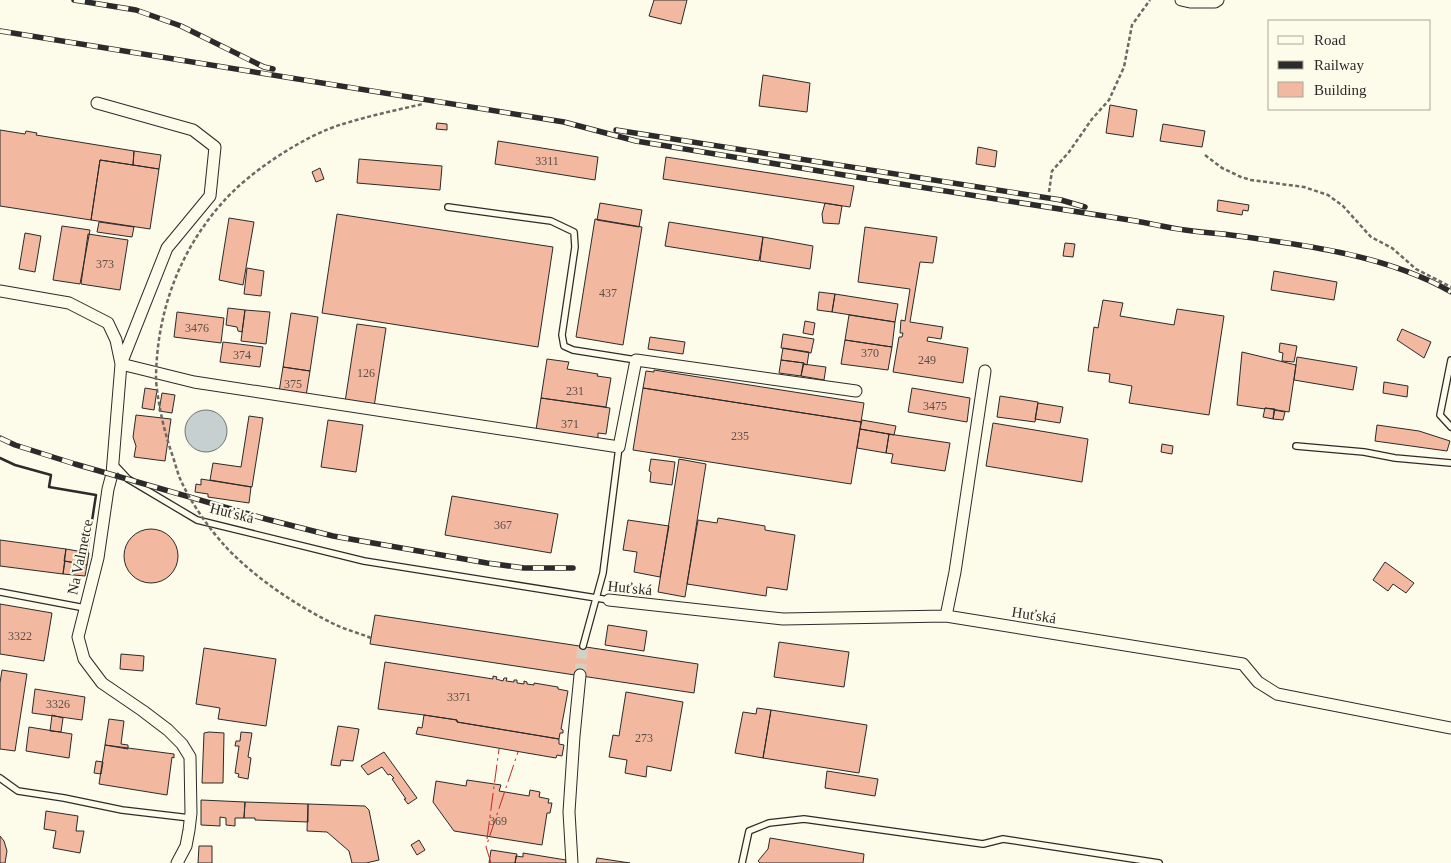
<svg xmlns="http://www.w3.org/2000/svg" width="1451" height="863" viewBox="0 0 1451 863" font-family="'Times New Roman',serif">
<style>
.water{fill:#c7d0d0;stroke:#74746e}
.building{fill:#f2b8a0;stroke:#2b2b2b}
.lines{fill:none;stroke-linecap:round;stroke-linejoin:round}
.minor-tunnel{stroke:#d3d1c4;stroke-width:11;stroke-dasharray:11 5.5;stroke-linecap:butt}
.service-casing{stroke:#2b2b2b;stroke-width:8}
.minor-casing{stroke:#2b2b2b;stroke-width:13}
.path{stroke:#6a6964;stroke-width:2.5;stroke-dasharray:4 2.5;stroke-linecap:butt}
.service{stroke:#fdfbea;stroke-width:5.5}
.minor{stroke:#fdfbea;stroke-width:11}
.rail-casing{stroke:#2b2b2b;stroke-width:5.5}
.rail{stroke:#fdfbea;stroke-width:4;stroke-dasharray:11;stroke-linecap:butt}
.path-bridge{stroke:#6a6964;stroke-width:2.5;stroke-dasharray:4 2.5;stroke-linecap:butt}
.wall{stroke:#2b2b2b;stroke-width:2.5}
.power{stroke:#c62828;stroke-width:1;stroke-dasharray:18 4 2.5 4;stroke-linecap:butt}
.labels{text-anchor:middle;stroke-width:4;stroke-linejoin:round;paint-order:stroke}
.number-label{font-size:12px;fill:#5d4e48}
.street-label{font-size:15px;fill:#2b2b2b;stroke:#fdfbea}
</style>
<rect width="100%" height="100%" fill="#fdfbea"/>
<path class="water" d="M185 431a21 21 0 1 1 42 0a21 21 0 1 1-42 0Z"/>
<path class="building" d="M654 0H687L681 24 649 16Z
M763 75 810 83 807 112 759 106Z
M1110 105 1137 110 1133 137 1106 133Z
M437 123 447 124V130L436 129Z
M1163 124 1205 131 1202 147 1160 141Z
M0 130 25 134 26 131 37 133 36 135 134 151 133 165 100 160 91 220 0 206Z
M498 141 598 157 595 180 495 164Z
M978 147 997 151 995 167 976 164Z
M134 151 161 155 159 169 133 165Z
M666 157 854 186 850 207 663 179Z
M359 159 442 166 440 190 357 183Z
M100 160 159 169 150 229 91 220Z
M320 168 324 179 316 182 312 172Z
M1218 200 1249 205 1248 211 1243 210 1242 215 1217 211Z
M600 203 642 210 639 227 597 220Z
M825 203 842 206 839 224 823 223 822 214Z
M337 214 553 247 538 347 322 313Z
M229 218 254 222 243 285 219 280Z
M595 219 642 227 623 345 576 337Z
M99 222 134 227 132 237 97 232Z
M669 222 763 237 759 261 665 246Z
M62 226 90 230 80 284 53 280Z
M865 227 937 237 933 263 920 262 910 322 943 327 941 339 928 337 927 341 968 348 963 383 893 372 899 337H902L903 333H900L901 320 905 321 910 289 858 282Z
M25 233 41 236 35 272 19 269Z
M88 234 128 240 120 290 81 284Z
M763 237 813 246 810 269 760 261Z
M1065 243 1075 244 1073 257 1063 256Z
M247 268 264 271 261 296 244 294Z
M1274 271 1337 282 1334 300 1271 290Z
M819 292 835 294 832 312 817 310Z
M835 294 898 304 895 322 832 312Z
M1103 300 1123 303 1120 316 1174 325 1177 309 1224 316 1209 415 1129 403 1132 386 1109 382 1110 374 1088 371 1094 327 1098 328Z
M228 308 245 310 242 332 238 331 237 327 226 325Z
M245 310 270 312 266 344 241 341Z
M177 312 224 318 221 343 174 337Z
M291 313 318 317 310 371 283 367Z
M849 315 895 322 892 347 845 340Z
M805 321 815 323 813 335 803 333Z
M357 324 386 328 374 407 345 402Z
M1402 329 1431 342 1424 358 1397 340Z
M783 334 814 339 811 353 781 348Z
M650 337 685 342 683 354 648 349Z
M845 340 892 347 888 370 841 364Z
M223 342 263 347 260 367 220 362Z
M1280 343 1297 346 1294 362 1282 361 1283 353 1279 352Z
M783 348 809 352 807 365 804 364V363L781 360Z
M1242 352 1296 365 1289 412 1265 408V409L1237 405Z
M1297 357 1357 367 1353 390 1294 380Z
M547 359 569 362 567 369 598 374 597 376 611 378 606 407 541 398Z
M781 360 804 363 801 376 779 373Z
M803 364 826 367 824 380 801 376Z
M283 367 310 371 306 396 279 392Z
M654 370 864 403 861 422 643 388 646 371 654 372Z
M1384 382 1408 386 1407 397 1383 393Z
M145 388 157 390 154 410 142 408Z
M643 388 861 422 851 484 633 450Z
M912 388 970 398 967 422 908 412Z
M162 393 175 395 172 413 159 411Z
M1000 396 1038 402 1035 422 997 417Z
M541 398 610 408 606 434 598 433V440L536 430Z
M1038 403 1063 407 1060 423 1035 419Z
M1265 408 1275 409 1273 419 1263 417Z
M1274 410 1285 412 1283 420 1273 419Z
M136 415 171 419 165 461 134 457 136 446 133 437Z
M249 416 263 418 252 487 210 480 213 463 241 467Z
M328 420 363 425 356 472 321 467Z
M862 420 896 426 894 435 860 429Z
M993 423 1088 439 1082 482 986 466Z
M1377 425 1419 431 1450 441 1447 451 1375 441Z
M860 429 889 434 886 453 857 448Z
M889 434 950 443 945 471 891 463 893 454 886 453Z
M1162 444 1173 446 1172 454 1161 452Z
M651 459 675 462 672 485 650 482 651 472 649 471Z
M679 459 706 464 685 597 658 592Z
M201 479 251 487 249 503 208 497V494L195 492 196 484 201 485Z
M452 496 558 514 551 553 445 535Z
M718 518 765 526V530L795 535 787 590 767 587 766 596 687 584 698 520 717 523Z
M628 520 669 526 660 577 634 572 637 552 623 550Z
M124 556a27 27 0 1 1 54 0a27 27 0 1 1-54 0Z
M0 540 66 549 63 574 0 566Z
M66 549 89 553 87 565 64 561Z
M65 561 87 565 85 576 63 574Z
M1385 562 1414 583 1406 593 1393 584 1388 591 1373 580Z
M0 604 52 613 44 661 0 654Z
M375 615 698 664 694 693 370 644Z
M608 625 647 631 644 651 605 645Z
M779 642 849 652 844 687 774 677Z
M204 648 276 659 266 726 218 719 220 708 196 704Z
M121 654 144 656 143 671 120 669Z
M385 662 493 679V676L497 677 496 679 503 681 504 678H507L506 681 514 682V680H517V683L524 684V681L527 682V684L534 685V683L558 687V689L568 691 561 729 563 730V733H560L559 739 457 722V720L424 715 378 709Z
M2 670 27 674 15 751 0 749V683Z
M35 689 85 697 82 720 32 713Z
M626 692 683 702 671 771 647 766 646 777 625 773 627 760 609 757 613 735 619 736Z
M757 708 771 710 763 758 735 753 743 712 756 714Z
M771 710 867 725 859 773 763 758Z
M52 715 63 718 61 732 50 731Z
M424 715 457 720V722L559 739V744L564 745 562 756 557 755 556 758 416 734 418 727 422 728Z
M109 719 124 721 121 744 128 745V749L105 745Z
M338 726 359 729 353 761 341 760 340 766 331 765Z
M29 727 72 734 69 758 26 751Z
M209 732 224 733 223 783H202L204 733Z
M241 732 252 733 248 757 251 758 248 779 238 777 239 774 235 773 239 746H235L236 741H240Z
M105 745 174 754V758L172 757 167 795 99 784Z
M384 752 417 798 408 804 404 799H406L392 779 394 778 390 774 388 775 382 767 368 775 361 766Z
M96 761 103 762 101 774 94 773Z
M827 771 878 779 875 796 825 788Z
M467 780 501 785 499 791 529 796 530 790 540 792 539 797 549 799 548 803H552L550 813H547L542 845 454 831 433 802 436 781 466 786Z
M201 800 245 802 244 818H235V826L226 825V818L220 817V826L201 825Z
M245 802 308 804V822L255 820V818H244Z
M308 804 365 806 369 810 379 860 366 863H352L349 851 327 832 307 831Z
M46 811 78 816 76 831H84L80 853 53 848 56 831 44 829Z
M0 836 4 841 7 851 5 863H0Z
M770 838 864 854 863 863H760L758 861 768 849Z
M419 840 425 850 417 855 411 845Z
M199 846H212V863H198Z
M491 850 517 854 515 863H489Z
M523 853 566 860V863H515L516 856 523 857Z
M597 858 630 863H596Z"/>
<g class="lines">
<path class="minor-tunnel" d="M580 675 583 646"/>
<defs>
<path id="service" d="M448 207 551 221 574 232 575 247 562 335 564 346 573 350 636 360
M1451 360 1440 415 1451 427
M1296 446 1364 452 1395 458 1451 463
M114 464 128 479 197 520 364 561 609 600
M0 592 85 608
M583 646 603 573 619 447
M0 778 18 791 64 798 122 810 190 818
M742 863 749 831 769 823 804 819 983 844 1003 839 1159 863"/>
<path id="minor" d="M1181 0 1190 2H1215L1218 0
M97 103 193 130 215 147 210 196 167 248 121 364 194 382 619 447 636 360 856 391
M0 291 69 303 108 323 116 340 121 364 112 474 108 489 98 558 78 637 84 659 102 683 143 711 168 730 182 744 190 757 191 813 189 830 186 846 177 863
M609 600 783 619 946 616 1243 664 1258 682 1277 694 1451 728
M946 616 955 572 985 371
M572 863 569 812 574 736 580 675"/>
</defs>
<use href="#service" class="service-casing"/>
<use href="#minor" class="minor-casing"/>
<path class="path" d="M1205 155 1222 168 1241 177 1251 180 1304 187 1328 195 1343 206 1371 237 1392 248 1416 269 1451 287
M1049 192 1052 171 1069 152 1092 119 1109 100 1124 67 1132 25 1150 0"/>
<use href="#service" class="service"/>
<use href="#minor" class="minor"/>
<defs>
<path id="rail" d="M74 0 136 10 181 26 264 67 273 69
M0 31 564 122 636 141 844 175 1136 221C1153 224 1169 228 1185 230 1198 232 1210 233 1223 234 1297 244 1386 254 1451 292
M616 130 1061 200 1085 207
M0 438 15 445 75 464 266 519 333 536 487 563 524 568H573"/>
</defs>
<use href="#rail" class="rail-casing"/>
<use href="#rail" class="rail"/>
<path class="path-bridge" d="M371 638C359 633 346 630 334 624 297 606 255 578 226 547 210 530 192 504 182 483 178 475 176 466 173 457 166 437 161 417 158 397 157 390 156 383 156 377 157 312 179 251 223 202 249 172 305 135 343 124 369 116 396 110 423 104"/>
<path class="wall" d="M0 458 15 465 51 475 49 487 96 495 87 553"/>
<path class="power" d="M487 839 499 749
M491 863 486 847 518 752"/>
</g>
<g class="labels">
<g class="number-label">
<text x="547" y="165">3311</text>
<text x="105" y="268">373</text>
<text x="608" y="297">437</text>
<text x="197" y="332">3476</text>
<text x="870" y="357">370</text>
<text x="242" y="359">374</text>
<text x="927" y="364">249</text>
<text x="366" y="377">126</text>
<text x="293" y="388">375</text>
<text x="575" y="395">231</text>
<text x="935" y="410">3475</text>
<text x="570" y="428">371</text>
<text x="740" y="440">235</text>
<text x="503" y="529">367</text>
<text x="20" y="640">3322</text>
<text x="459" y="701">3371</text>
<text x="58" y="708">3326</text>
<text x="644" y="742">273</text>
<text x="498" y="825">369</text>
</g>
<g class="street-label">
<text transform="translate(232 513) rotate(14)" y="5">Huťská</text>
<text transform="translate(80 557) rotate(-78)" y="5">Na Valmetce</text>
<text transform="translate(630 588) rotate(6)" y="5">Huťská</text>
<text transform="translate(1034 615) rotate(9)" y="5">Huťská</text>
</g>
</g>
<rect x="1268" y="20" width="162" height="90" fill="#fdfbea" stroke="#a9a89e"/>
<rect x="1278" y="36" width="25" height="8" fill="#fdfbea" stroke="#a9a89e"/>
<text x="1314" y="45" font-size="15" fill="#2b2b2b">Road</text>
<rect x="1278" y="61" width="25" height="8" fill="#2b2b2b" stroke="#a9a89e"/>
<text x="1314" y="70" font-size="15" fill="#2b2b2b">Railway</text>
<rect x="1278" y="82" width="25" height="15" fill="#f2b8a0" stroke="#a9a89e"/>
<text x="1314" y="95" font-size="15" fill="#2b2b2b">Building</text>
</svg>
